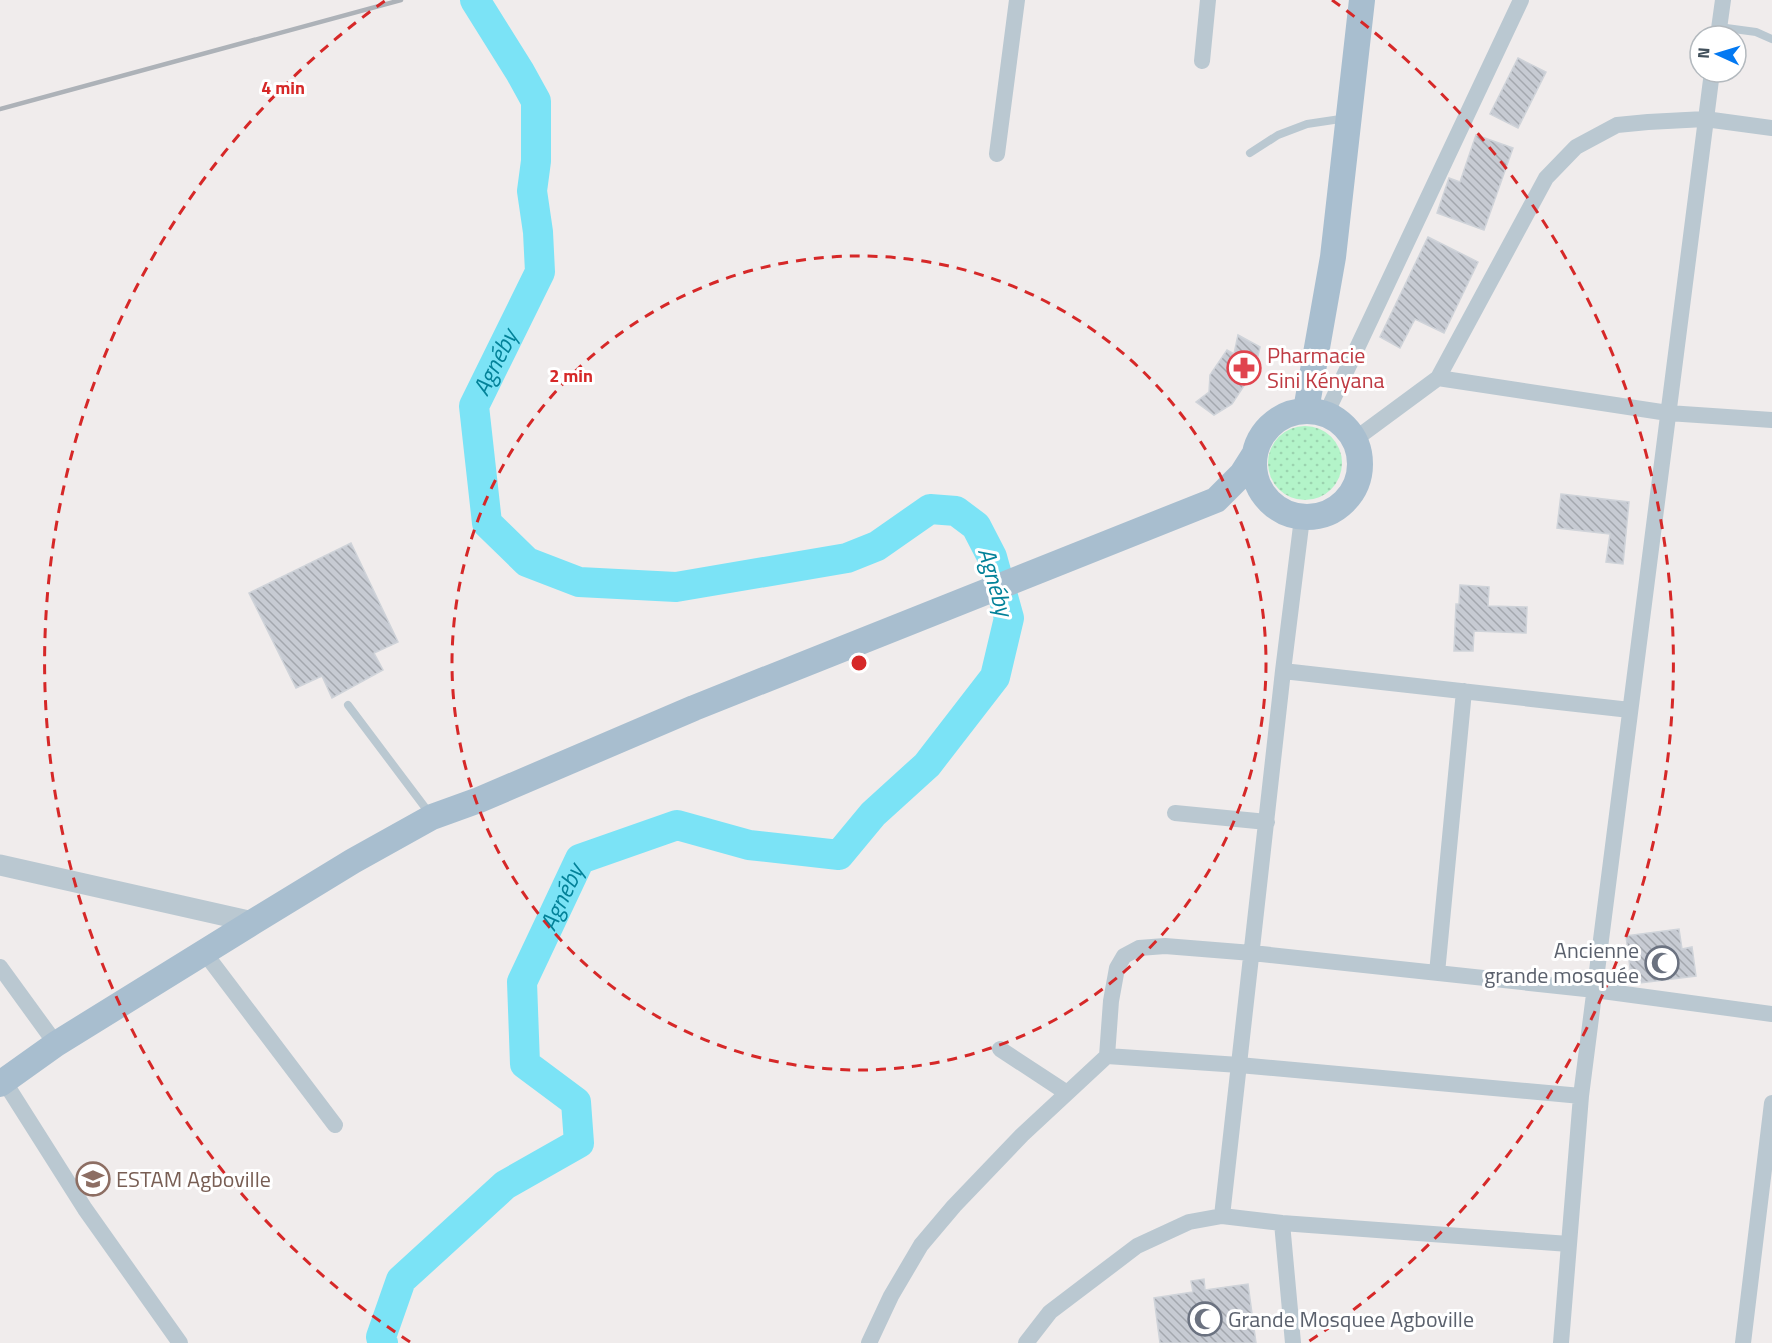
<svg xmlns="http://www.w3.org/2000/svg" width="1772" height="1343" viewBox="0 0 1772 1343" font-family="'Titillium Web',sans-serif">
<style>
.grass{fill:url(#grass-dots)}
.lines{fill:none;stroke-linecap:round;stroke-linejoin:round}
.river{stroke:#7be3f6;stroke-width:30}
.building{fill:url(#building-back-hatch);stroke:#cfd3d9;stroke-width:1.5}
.service{stroke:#bac8d1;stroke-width:8}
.minor{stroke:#bac8d1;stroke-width:16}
.tertiary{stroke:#bac8d1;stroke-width:21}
.primary{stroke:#a8becf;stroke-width:26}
.rail{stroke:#adb2b8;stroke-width:4.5}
.ring{fill:none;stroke:#d62828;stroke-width:3;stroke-dasharray:10 8}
.labels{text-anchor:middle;stroke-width:6;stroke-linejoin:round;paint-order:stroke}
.health-label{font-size:22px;fill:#be3a42;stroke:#fff;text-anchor:start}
.worship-label{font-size:22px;fill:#5b616d;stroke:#fff;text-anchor:end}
.education-label{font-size:22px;fill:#785e54;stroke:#fff;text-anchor:start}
.water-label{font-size:24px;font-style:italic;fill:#038299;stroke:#fff}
.centre{fill:#d62828;stroke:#fff;stroke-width:3}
.ring-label{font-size:18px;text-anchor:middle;font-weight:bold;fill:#d62828;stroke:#fff;stroke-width:6;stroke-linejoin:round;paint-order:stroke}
</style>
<defs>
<pattern id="grass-dots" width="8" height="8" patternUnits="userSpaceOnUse" patternTransform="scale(1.5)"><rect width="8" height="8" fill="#b3f4c9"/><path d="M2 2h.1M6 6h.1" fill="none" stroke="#9bd3af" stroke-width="1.8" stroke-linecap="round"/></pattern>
<pattern id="building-back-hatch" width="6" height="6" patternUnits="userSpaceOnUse" patternTransform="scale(1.5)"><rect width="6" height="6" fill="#c7cbd3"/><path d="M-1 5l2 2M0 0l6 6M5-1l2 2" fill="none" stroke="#a3a7ae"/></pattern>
</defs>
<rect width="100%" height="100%" fill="#f0ecec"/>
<path class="grass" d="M1268 463a37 37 0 1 1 74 0a37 37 0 1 1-74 0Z"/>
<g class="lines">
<path class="river" id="s1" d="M383 1343 381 1337 401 1280 505 1185 579 1143 576 1102 525 1064 522 982 580 859 677 825 749 845 839 855 873 814 927 765 995 677 1009 618 992 557 976 526 956 511 930 509 877 546 847 558 676 587 579 582 527 562 487 523 474 406 540 272 538 232 532 191 536 161V101L520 72 475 0"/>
</g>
<path class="building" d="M1518 58 1546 72 1518 128 1490 114Z
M1476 135 1513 148 1484 230 1437 213 1449 178 1460 182Z
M1428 237 1478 262 1444 333 1415 319 1400 348 1380 337Z
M1238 335 1260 347 1255 369 1232 404 1214 415 1196 402 1209 392 1210 375 1227 350 1234 354Z
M1561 494 1629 502 1623 564 1606 562 1610 534 1557 528Z
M351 543 398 642 374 653 383 670 332 698 322 676 296 688 249 593Z
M1460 585 1489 587 1488 606 1527 607 1526 633 1474 631 1473 651H1454L1456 604H1459Z
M1679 929 1682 949 1692 947 1696 976 1632 984 1626 936Z
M1204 1279 1205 1290 1248 1284 1256 1343H1160L1154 1298 1193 1292 1191 1281Z"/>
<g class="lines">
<path class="service" d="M1719 27 1756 32 1772 39
M1250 153 1278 135 1307 124 1347 118
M348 705 430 814"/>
<path class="minor" d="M1718 36 1723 0
M1202 61 1208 0
M997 154 1017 0
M1438 378 1668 413 1772 420
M1326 414 1521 0
M1354 440 1438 378 1546 178 1576 147 1617 125 1648 122 1705 119 1772 128
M1283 671 1630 710
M1175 813 1267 822
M204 952 335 1125
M0 967 56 1044
M1437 973 1464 691
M1000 1049 1067 1093
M1107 1056 1239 1065 1581 1096
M4 1081 85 1209 180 1343
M1222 1216 1283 671 1302 518
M1282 1223 1293 1343
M869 1343 891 1296 921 1245 954 1206 1022 1135 1107 1056 1111 1001 1117 968 1124 956 1139 948 1165 946 1252 953 1595 990 1772 1014
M1026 1343 1050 1312 1137 1246 1189 1222 1222 1216 1282 1223 1569 1244
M1561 1343 1581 1096 1712 72
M1743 1343 1772 1103"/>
<path class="tertiary" d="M0 865 253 922"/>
<path class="primary" d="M1306 410 1333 257 1362 0
M1254 464a53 53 0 1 1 106 0a53 53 0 1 1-106 0Z
M0 1084 56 1044 253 922 353 861 432 817 479 800 694 708 1216 500 1242 474 1254 455"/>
<path class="rail" d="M0 109 401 0"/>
</g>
<g class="ring">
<circle cx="859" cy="663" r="407"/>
<path d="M410 1342A814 814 0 0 1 386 0M1332 0A814 814 0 0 1 1308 1342"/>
</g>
<defs>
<symbol id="pharmacy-ring" viewBox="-11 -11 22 22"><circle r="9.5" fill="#fff" stroke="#e0444e" stroke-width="1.5"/><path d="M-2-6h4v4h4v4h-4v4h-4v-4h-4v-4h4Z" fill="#e0444e"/></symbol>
<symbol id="mosque-ring" viewBox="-11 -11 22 22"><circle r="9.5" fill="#fff" stroke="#6b7280" stroke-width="1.5"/><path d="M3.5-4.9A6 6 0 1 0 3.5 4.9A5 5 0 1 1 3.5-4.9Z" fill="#6b7280"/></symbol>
<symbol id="university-ring" viewBox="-11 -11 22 22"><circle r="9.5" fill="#fff" stroke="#8d6e63" stroke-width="1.5"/><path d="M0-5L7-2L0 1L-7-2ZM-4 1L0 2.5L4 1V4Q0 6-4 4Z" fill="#8d6e63"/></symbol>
</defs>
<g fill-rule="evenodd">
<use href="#pharmacy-ring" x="1225" y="349" width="38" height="38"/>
<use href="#mosque-ring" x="1643" y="944" width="38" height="38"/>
<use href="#university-ring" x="74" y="1160" width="38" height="38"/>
<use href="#mosque-ring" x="1186" y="1300" width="38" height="38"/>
</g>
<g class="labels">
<g class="health-label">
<text x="1267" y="363">Pharmacie<tspan x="1267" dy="25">Sini Kényana</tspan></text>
</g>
<g class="worship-label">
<text x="1639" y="958">Ancienne<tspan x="1639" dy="25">grande mosquée</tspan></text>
<text x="1228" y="1327" text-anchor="start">Grande Mosquee Agboville</text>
</g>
<g class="education-label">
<text x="116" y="1187">ESTAM Agboville</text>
</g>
<g class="water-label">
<text dy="8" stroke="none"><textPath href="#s1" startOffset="1976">Agnéby</textPath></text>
<text transform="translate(995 582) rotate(74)" y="8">Agnéby</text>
<text dy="8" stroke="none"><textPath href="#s1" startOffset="573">Agnéby</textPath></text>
</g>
</g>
<circle cx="859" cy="663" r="9" class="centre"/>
<g class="ring-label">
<text x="283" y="94">4 min</text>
<text x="571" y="382">2 min</text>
</g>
<g transform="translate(1718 54) rotate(274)"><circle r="28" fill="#ffffff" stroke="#b3b9be" stroke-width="1.5"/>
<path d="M0-4.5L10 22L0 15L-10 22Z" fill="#0379f2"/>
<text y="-9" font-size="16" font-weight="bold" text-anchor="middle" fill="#42515c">N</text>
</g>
</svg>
